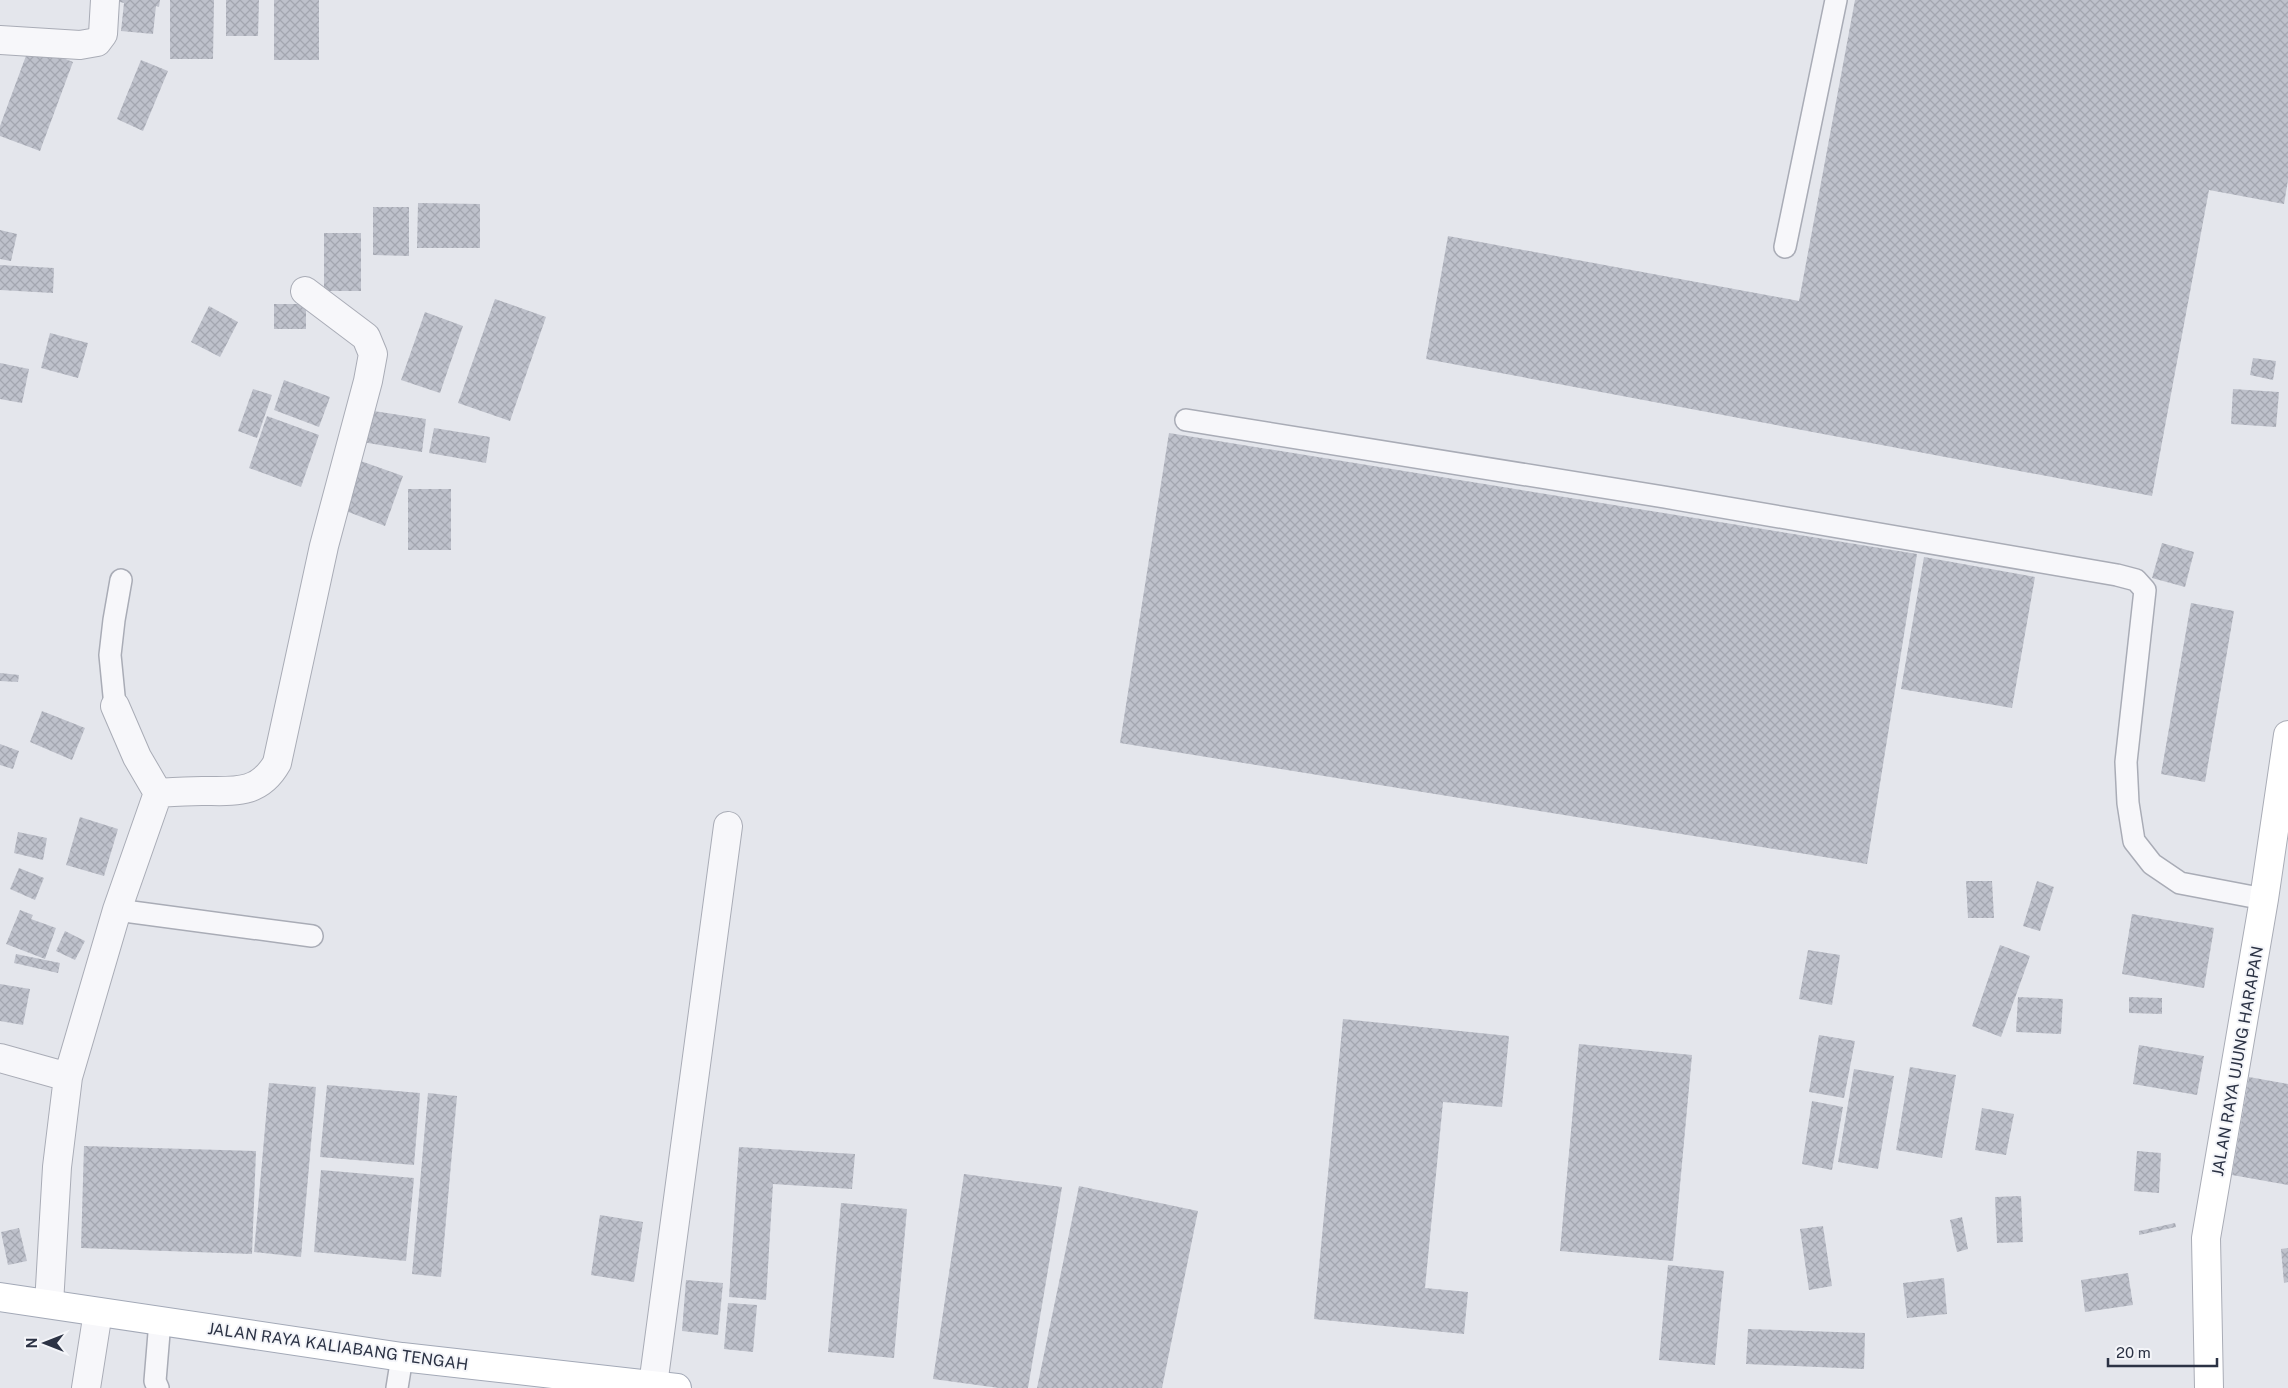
<svg xmlns="http://www.w3.org/2000/svg" width="2288" height="1388" viewBox="0 0 2288 1388" font-family="'Public Sans',sans-serif">
<style>
.building{fill:url(#building-cross-hatch)}
.lines{fill:none;stroke-linecap:round;stroke-linejoin:round}
.lane-casing{stroke:#a9acb6;stroke-width:24}
.street-casing{stroke:#a9acb6;stroke-width:30}
.secondary-casing{stroke:#a9acb6;stroke-width:30}
.primary-casing{stroke:#a3a9b7;stroke-width:30}
.lane{stroke:#f7f7fa;stroke-width:21}
.street{stroke:#f7f7fa;stroke-width:28}
.secondary{stroke:#fff;stroke-width:28}
.primary{stroke:#fff;stroke-width:28}
.labels{text-anchor:middle;stroke-width:4;stroke-linejoin:round;paint-order:stroke}
.street-label{font-size:16px;fill:#2b3244;stroke:#f4f5f9}
</style>
<defs>
<pattern id="building-cross-hatch" width="8" height="8" patternUnits="userSpaceOnUse" patternTransform="scale(1.25)"><rect width="8" height="8" fill="#bec1cb"/><path d="M0 0l8 8M0 8l8-8" fill="none" stroke="#a3a6b0"/></pattern>
</defs>
<rect width="100%" height="100%" fill="#e4e6ec"/>
<path class="building" d="M120 0H160L159 7 156 6 153 34 121 31 124 3 120 2Z
M170 0H214L213 59H170Z
M226 0H259L258 36H226Z
M274 0H319V60H274Z
M1855 0H2288V180L2284 204 2209 190 2152 496 1426 359 1448 236 1799 301Z
M30 45 73 62 40 151 0 136V126Z
M141 60 168 71 143 131 117 119Z
M418 203 480 204V248H417Z
M373 207H409V256L373 255Z
M0 230 17 234 11 261 0 259Z
M324 233H361V291H324Z
M0 265 54 268 53 293 0 290Z
M495 299 546 317 510 421 458 403Z
M274 304H306V329H274Z
M209 306 238 322 220 357 191 342Z
M425 312 463 326 440 393 401 380Z
M50 333 88 343 78 378 41 368Z
M2253 358 2276 361 2273 380 2250 375Z
M0 363 29 369 22 403 0 399Z
M284 380 330 397 319 427 274 410Z
M253 389 272 395 257 438 238 431Z
M2233 389 2279 392 2276 427 2231 424Z
M367 410 426 419 422 452 362 442Z
M267 416 319 435 301 487 249 468Z
M434 428 490 437 486 463 429 453Z
M1169 433 1917 554 1867 864 1120 743Z
M355 459 403 476 385 526 338 508Z
M408 489H451V550H408Z
M2162 543 2194 552 2185 587 2152 578Z
M1924 557 2035 577 2012 708 1901 689Z
M2191 603 2234 611 2205 782 2161 774Z
M0 673 19 675 18 682 0 681Z
M42 711 85 728 72 760 30 742Z
M0 744 19 751 13 769 0 765Z
M80 817 118 829 104 876 66 865Z
M18 832 47 838 43 860 14 853Z
M19 868 44 878 35 900 10 889Z
M1966 881H1992L1994 918H1968Z
M2037 881 2054 887 2040 931 2023 926Z
M20 910 33 915 31 919 56 928 45 959 6 944Z
M2132 914 2214 928 2204 988 2122 974Z
M65 931 85 941 75 960 56 951Z
M2000 945 2030 956 2001 1037 1972 1026Z
M1808 950 1840 955 1832 1005 1799 999Z
M16 954 60 963 58 973 14 963Z
M0 984 30 989 23 1025 0 1021Z
M2018 997 2063 999 2061 1034 2016 1032Z
M2129 997 2162 998V1014L2129 1013Z
M1343 1019 1509 1036 1502 1107 1443 1102 1425 1288 1468 1292 1464 1334 1314 1319Z
M1819 1035 1855 1041 1844 1098 1809 1092Z
M1579 1044 1692 1055 1673 1261 1560 1251Z
M2139 1045 2204 1056 2197 1095 2133 1084Z
M1910 1067 1956 1075 1942 1158 1896 1150Z
M1854 1069 1894 1076 1878 1169 1838 1162Z
M2249 1077 2288 1084V1185L2232 1175Z
M269 1083 316 1087 301 1257 254 1252Z
M327 1085 420 1093 414 1165 320 1157Z
M428 1093 457 1096 441 1277 412 1274Z
M1812 1101 1843 1107 1832 1170 1802 1164Z
M1982 1108 2014 1114 2006 1155 1975 1150Z
M84 1146 256 1151 252 1254 81 1248Z
M739 1147 855 1154 852 1189 773 1184 766 1300 729 1297Z
M2137 1151 2161 1153 2159 1193 2134 1191Z
M321 1170 414 1178 406 1261 314 1252Z
M964 1174 1062 1187 1028 1388H999L933 1379Z
M1079 1186 1198 1211 1162 1388H1037Z
M2021 1196 2023 1242 1997 1243 1995 1197Z
M841 1203 907 1209 894 1358 828 1352Z
M600 1215 643 1222 634 1282 591 1275Z
M1962 1217 1968 1249 1957 1252 1950 1220Z
M2175 1223 2176 1227 2139 1235V1231Z
M1823 1226 1832 1286 1809 1290 1800 1229Z
M19 1228 27 1261 8 1265 1 1232Z
M2288 1248V1282L2284 1283 2281 1249Z
M1668 1265 1724 1271 1715 1365 1659 1360Z
M2128 1273 2133 1305 2085 1312 2081 1280Z
M1944 1278 1947 1314 1907 1318 1903 1283Z
M686 1280 723 1283 718 1335 682 1331Z
M728 1303 757 1305 753 1352 724 1349Z
M1748 1329 1865 1333 1864 1369 1746 1364Z"/>
<g class="lines">
<defs>
<path id="lane" d="M1785 247 1836 0
M1186 420 1664 497 2117 575 2136 580 2145 590 2126 762 2128 803 2134 841 2152 864 2180 883 2264 899
M115 706 110 655 114 620 121 580
M117 910 312 936
M158 1388 155 1381 160 1321
M397 1388 402 1357"/>
<path id="street" d="M0 40 80 45 97 42 103 34 105 0
M158 793C173 792 187 791 202 791 234 791 259 795 277 763L324 546 368 381 373 354 366 337 305 291
M0 1058 68 1077
M49 1304 57 1167 68 1077 117 910 158 793 137 757 115 706
M653 1385 728 826
M86 1388 98 1312"/>
<path id="secondary" d="M2209 1388 2206 1238 2264 899 2288 735"/>
<path id="primary" d="M0 1297 402 1357 677 1388"/>
</defs>
<use href="#lane" class="lane-casing"/>
<use href="#street" class="street-casing"/>
<use href="#secondary" class="secondary-casing"/>
<use href="#primary" class="primary-casing"/>
<use href="#lane" class="lane"/>
<use href="#street" class="street"/>
<use href="#secondary" class="secondary"/>
<use href="#primary" class="primary"/>
</g>
<g class="labels">
<g class="street-label">
<text transform="translate(2237 1061) rotate(-80)" y="6">JALAN RAYA UJUNG HARAPAN</text>
<text transform="translate(338 1346) rotate(8)" y="6">JALAN RAYA KALIABANG TENGAH</text>
</g>
</g>
<g transform="translate(45 1343) rotate(270)" stroke="#f4f5f9" stroke-width="4" paint-order="stroke">
<path d="M0-4L9 19L0 12L-9 19Z" fill="#2b3244"/>
<text y="-8" font-size="14" font-weight="bold" text-anchor="middle" fill="#2b3244">N</text>
</g>
<path d="M2108 1358v8h109v-8" fill="none" stroke="#2b3244" stroke-width="2.5"/>
<text x="2116" y="1358" font-size="15" fill="#2b3244" stroke="#f4f5f9" stroke-width="4" paint-order="stroke">20 m</text>
</svg>
